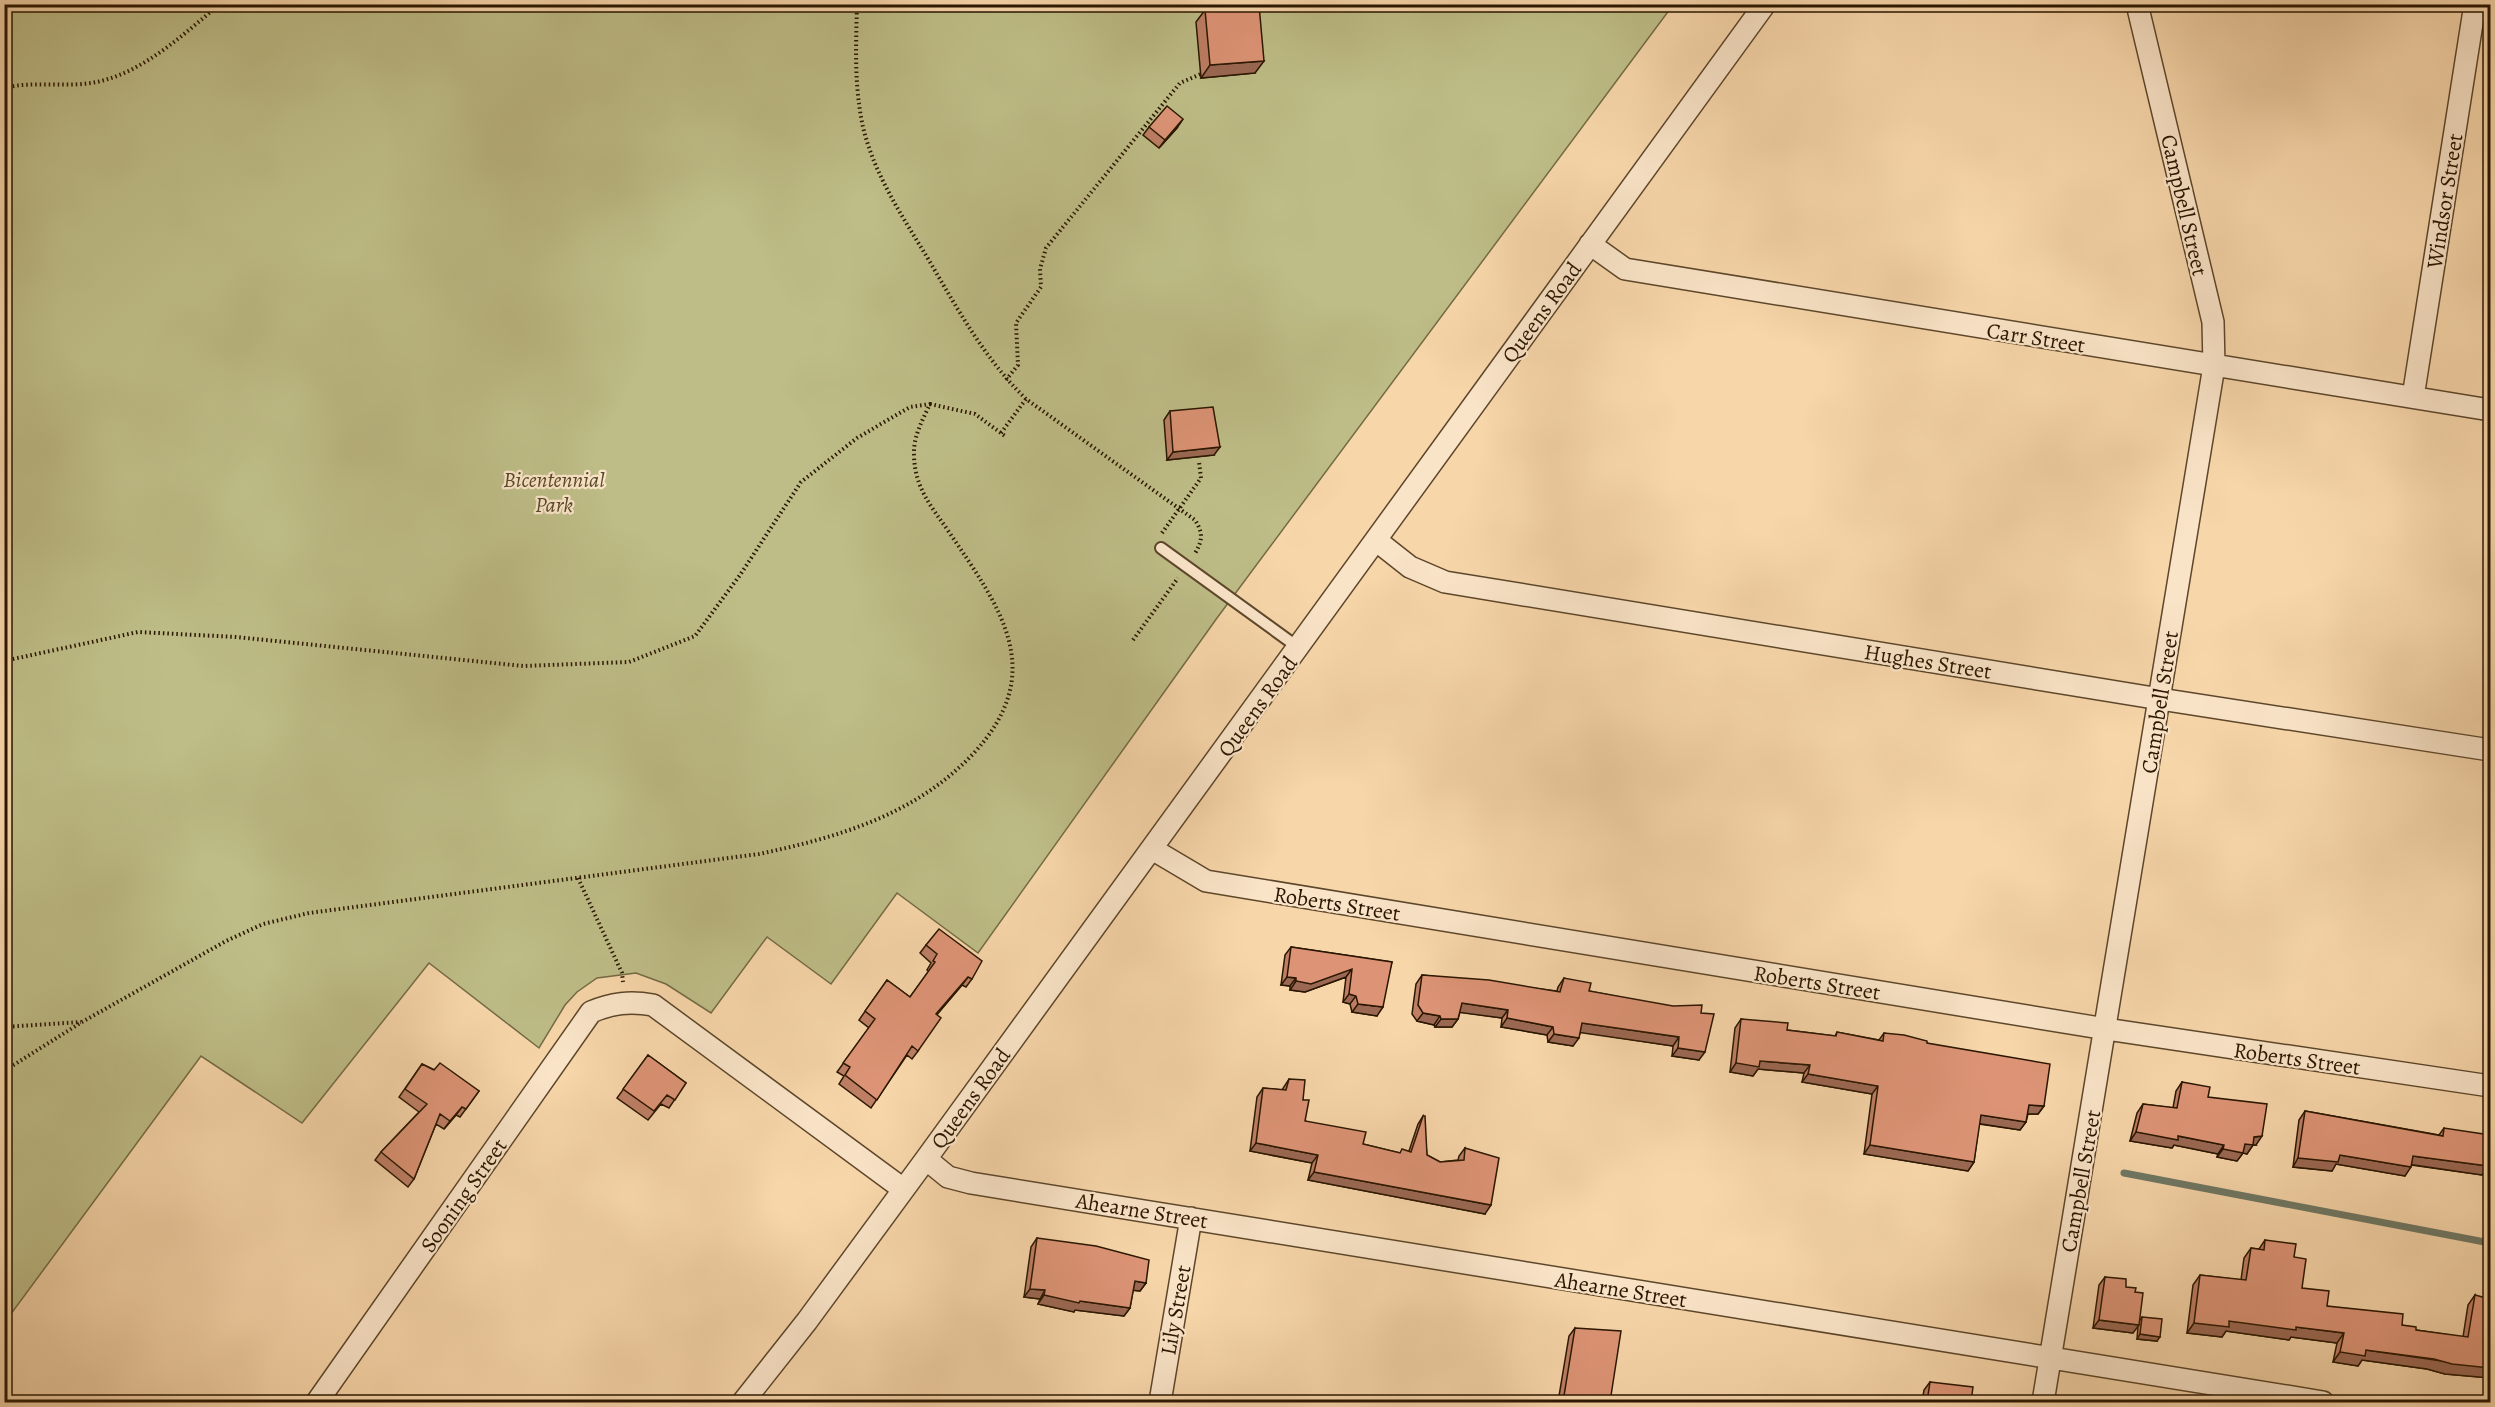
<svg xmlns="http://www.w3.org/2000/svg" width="2495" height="1407" viewBox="0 0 2495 1407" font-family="Alegreya,serif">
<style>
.green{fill:#bebd87;stroke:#746a44;stroke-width:1.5}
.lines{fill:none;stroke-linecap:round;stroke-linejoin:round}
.stream{stroke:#6f7865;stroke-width:7}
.lane-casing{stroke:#5d462a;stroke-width:14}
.street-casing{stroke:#5d462a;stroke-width:24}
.path{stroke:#2a1600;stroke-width:4;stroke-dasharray:1.5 3;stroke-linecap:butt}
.lane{stroke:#fae4c8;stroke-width:10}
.street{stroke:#fae4c8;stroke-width:21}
.wall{fill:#be7f65;stroke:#2a1600;stroke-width:1.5}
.shaded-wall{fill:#9b6853;stroke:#2a1600;stroke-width:1.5}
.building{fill:#dd9476;stroke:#2a1600;stroke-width:1.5}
.labels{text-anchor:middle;stroke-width:4.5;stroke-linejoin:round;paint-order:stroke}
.street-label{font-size:22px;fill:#2a1600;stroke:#fae4c8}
.park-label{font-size:22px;font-style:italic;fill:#564828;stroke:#fae4c8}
</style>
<rect width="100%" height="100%" fill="#f7d6aa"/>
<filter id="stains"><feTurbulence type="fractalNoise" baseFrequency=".00333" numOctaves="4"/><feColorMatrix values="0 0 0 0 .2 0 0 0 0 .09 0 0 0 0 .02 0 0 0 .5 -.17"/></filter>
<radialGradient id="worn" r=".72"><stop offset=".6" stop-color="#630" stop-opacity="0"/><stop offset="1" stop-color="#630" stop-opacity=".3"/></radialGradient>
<path class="green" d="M5 5H1673L1217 618 978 953 897 893 831 984 767 937 711 1013 666 984 636 973 597 978 577 992 565 1005 539 1048 429 963 302 1123 201 1056 5 1322Z"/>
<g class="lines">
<path class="stream" d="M2124 1173 2490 1243"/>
<defs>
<path id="lane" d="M1161 548 1299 648"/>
<path id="street" d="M1590 244 1625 269 2490 410
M2413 397 2475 4
M1377 541 1410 567 1445 582 2160 699 2490 750
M1152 849 1206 881 2106 1029 2490 1086
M926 1159 948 1177 971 1183 2323 1402
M317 1402 591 1012C612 1003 630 1001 653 1005L903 1189
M743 1402 807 1321 926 1159 1765 4
M1160 1402 1191 1218
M2043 1402 2214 366 2213 322 2137 4"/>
</defs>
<use href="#lane" class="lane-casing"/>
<use href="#street" class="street-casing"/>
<path class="path" d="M857 4C856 46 854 86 863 127 874 174 902 216 927 257 957 308 984 358 1026 399L1195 520C1204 534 1202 542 1194 555
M4 88C35 80 69 89 101 81 146 70 185 33 220 4
M1006 380 1018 365 1016 323 1041 287 1040 269 1046 248 1180 83 1201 74
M930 404 975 414 1005 436
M1001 433 1026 399
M1162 533 1201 478 1199 462
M1133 640 1178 578
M4 661 138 632 236 637 523 666 629 662 695 636 740 575 801 482 857 438 910 407 930 404C922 421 913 437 914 456 915 489 932 507 949 532 1001 609 1049 672 973 754 915 815 839 837 759 854L309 913 263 924 226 941 82 1022 4 1071
M578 878 622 973 623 982
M4 1027 81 1022"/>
<use href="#lane" class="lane"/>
<use href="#street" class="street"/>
</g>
<path class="wall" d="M1205 10 1255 73 1201 78 1196 22Z
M1149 127 1177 128 1159 148 1143 135Z
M1170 411 1214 455 1167 460 1164 420Z
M926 945 972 979 966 987 962 985 936 1015 918 1051 912 1059 907 1055 871 1108 839 1084 844 1076 837 1072 869 1028 859 1020 887 980 910 997 929 971 927 970 931 963 920 953Z
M1291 947 1392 962 1377 1016 1352 1012 1350 1004 1343 1002 1346 977 1305 992 1290 990V986L1281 985 1285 955Z
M1422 975 1557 991 1558 987 1564 978 1589 991 1701 1013 1699 1060 1672 1056 1673 1046 1581 1032 1573 1046 1548 1042 1547 1035 1501 1027 1502 1018 1460 1012 1458 1019 1452 1027H1435L1434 1025 1417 1021 1412 1014 1416 984Z
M1741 1019 1787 1030 1835 1036 1837 1032 1879 1040 1884 1033 1927 1043 2044 1106 2038 1114H2028L2026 1122 2020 1130 1979 1124 1974 1162 1968 1171 1864 1154 1872 1094 1802 1082 1804 1073 1758 1069 1753 1076 1730 1072 1735 1028Z
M648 1055 686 1083 669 1108 661 1104 648 1120 617 1098Z
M422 1064 479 1091 460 1117 456 1115 444 1129 436 1124 414 1179 408 1187 375 1160 381 1152 419 1112 399 1097Z
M1289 1079 1303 1100 1305 1121 1363 1144 1400 1153 1409 1151 1418 1124 1423 1116 1427 1155 1440 1162 1458 1160 1459 1156 1465 1148 1485 1214 1308 1180 1312 1163 1250 1151 1257 1097 1263 1088 1282 1090Z
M2182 1082 2208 1097 2256 1145H2253L2247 1154 2243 1153 2237 1161 2217 1157 2218 1154 2174 1145 2172 1148 2130 1141 2137 1113 2143 1104 2173 1108 2176 1091Z
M2305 1111 2439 1135 2444 1128 2488 1166 2482 1175 2411 1165 2405 1176 2336 1164 2332 1171 2293 1167 2299 1120Z
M1037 1238 1146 1283 1140 1291 1133 1290 1130 1308 1124 1316 1075 1310 1074 1312 1038 1304 1040 1299 1024 1297 1031 1247Z
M2265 1240 2294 1257 2302 1288 2327 1306 2402 1325 2416 1330 2463 1337 2468 1305 2475 1295 2490 1378 2445 1374 2427 1369 2362 1360 2358 1366 2333 1362 2337 1343 2291 1337 2289 1340 2226 1331 2222 1337 2187 1333 2193 1285 2200 1275 2241 1280 2244 1258 2251 1248 2259 1249Z
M2105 1277 2135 1292 2139 1321 2142 1317 2157 1341 2137 1339 2138 1325 2133 1333 2093 1328 2099 1285Z
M1575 1328 1610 1402H1558L1569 1336Z
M1930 1382 1971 1402H1922L1924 1390Z"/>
<path class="shaded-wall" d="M1264 61 1255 73 1201 78 1210 65Z
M1183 119 1177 128 1159 148 1165 140Z
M1220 447 1214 455 1167 460 1173 452Z
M1352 969 1346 977 1305 992 1290 990 1296 981Z
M968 977 962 985 930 1023 936 1014Z
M1287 977 1296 978 1290 986 1281 985Z
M1349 994 1356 996 1350 1004 1343 1002Z
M1462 1003 1508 1010 1502 1018 1456 1012Z
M1358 1004 1383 1007 1377 1016 1352 1012Z
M1423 1013 1440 1016 1434 1025 1417 1021Z
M1507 1018 1553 1027 1547 1035 1501 1027Z
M1441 1019H1458L1452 1027H1435Z
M1582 1023 1679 1037 1673 1046 1576 1032Z
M1554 1034 1579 1038 1573 1046 1548 1042Z
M1678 1048 1705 1052 1699 1060 1672 1056Z
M1760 1061 1810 1065 1804 1073 1758 1069 1753 1076 1730 1072 1736 1063Z
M1808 1074 1878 1086 1872 1094 1802 1082Z
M2029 1105 2044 1106 2038 1114H2023Z
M462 1107 456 1115 444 1129 450 1121Z
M1981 1115 2026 1122 2020 1130 1975 1123Z
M2136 1132 2178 1136 2224 1145 2218 1154 2174 1145 2172 1148 2130 1141Z
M2262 1136 2256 1145H2252H2253L2247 1154 2243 1153 2237 1161 2217 1157 2223 1149 2245 1144 2254 1137Z
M1256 1143 1318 1155 1312 1163 1250 1151Z
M1870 1145 1974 1162 1968 1171 1864 1154Z
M2340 1155 2411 1167 2405 1176 2336 1164 2332 1171 2293 1167 2298 1158Z
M2413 1156 2488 1166 2482 1175 2407 1164Z
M1314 1172 1491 1205 1485 1214 1308 1180Z
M1135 1281 1146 1283 1140 1291 1129 1290Z
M1030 1289 1045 1290 1040 1299 1024 1297Z
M1044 1295 1080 1301 1130 1308 1124 1316 1075 1310 1074 1312 1038 1304Z
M2099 1320 2139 1325 2133 1333 2093 1328Z
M2229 1321 2296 1327 2344 1333 2337 1343 2291 1337 2289 1340 2226 1331 2222 1337 2187 1333 2194 1323Z
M2140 1334 2160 1337 2157 1341 2137 1339Z
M2366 1350 2490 1368V1378L2445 1374 2427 1369 2362 1360 2358 1366 2333 1362 2340 1352Z"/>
<path class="building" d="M1259 5 1264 61 1210 65 1205 10Z
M1167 106 1183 119 1165 140 1149 127Z
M1213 407 1220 447 1173 452 1170 411Z
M939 929 982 961 972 979 968 977 936 1014 941 1018 918 1051 912 1046 877 1100 845 1075 850 1067 843 1063 875 1019 865 1011 887 980 910 997 935 962 933 961 937 954 926 945Z
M1291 947 1392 962 1383 1007 1358 1004 1356 996 1349 994 1352 969 1311 984 1296 981V978L1287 977Z
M1422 975 1489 980 1560 992 1564 978 1591 983 1589 991 1673 1006 1702 1005 1701 1013 1714 1014 1705 1052 1678 1048 1679 1037 1582 1023 1579 1038 1554 1034 1553 1027 1507 1018 1508 1010 1462 1003 1458 1019H1441L1440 1016 1423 1013 1418 1005Z
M1741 1019 1788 1023 1787 1030 1836 1036 1837 1032 1883 1041 1884 1033 1904 1035 1927 1041V1043L2050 1064 2044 1106 2029 1105 2026 1122 1981 1115 1974 1162 1870 1145 1878 1086 1808 1074 1810 1065 1760 1061 1759 1067 1736 1063Z
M648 1055 686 1083 675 1100 667 1095 654 1111 623 1089Z
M440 1063 479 1091 466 1109 462 1107 450 1121 440 1114 414 1179 381 1152 427 1104 405 1089 422 1064 434 1070Z
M1289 1079 1305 1080 1303 1100H1309L1305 1121 1366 1132 1363 1144 1400 1153 1402 1149 1411 1152 1423 1116H1425L1427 1155 1440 1162 1464 1160 1465 1148 1499 1158 1491 1205 1314 1172 1318 1155 1256 1143 1263 1088 1286 1090Z
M2182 1082 2210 1087 2208 1097 2267 1104 2262 1136 2254 1137 2253 1145 2245 1144 2243 1153 2223 1149 2224 1145 2178 1136V1140L2136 1132 2143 1104 2177 1108Z
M2305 1111 2443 1136 2444 1128 2490 1135V1149L2488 1166 2413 1156 2411 1167 2340 1155 2338 1162 2298 1158Z
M1037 1238 1096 1246 1149 1260 1146 1283 1135 1281 1130 1308 1080 1301 1079 1303 1044 1295 1045 1290 1030 1289Z
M2265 1240 2296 1244 2294 1257 2306 1259 2302 1288 2329 1291 2327 1306 2403 1314 2402 1325 2416 1327V1330L2468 1337 2475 1295 2490 1299V1368L2452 1364 2434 1359 2366 1350 2365 1356 2340 1352 2344 1333 2296 1327V1330L2229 1321V1327L2194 1323 2200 1275 2246 1280 2251 1248 2264 1250Z
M2105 1277 2126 1279V1287L2136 1288 2135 1292 2143 1293 2139 1325 2099 1320Z
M2142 1317 2162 1319 2160 1337 2140 1334Z
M1575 1328 1621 1331 1610 1402H1563Z
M1930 1382 1973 1387 1971 1402H1927Z"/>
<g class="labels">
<g class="street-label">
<text transform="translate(2444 201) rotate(-81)" y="8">Windsor Street</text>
<text transform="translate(2185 205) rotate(77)" y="8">Campbell Street</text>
<text transform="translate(1541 312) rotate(-54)" y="8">Queens Road</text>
<text transform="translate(2036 337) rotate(9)" y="8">Carr Street</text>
<text transform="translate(1928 661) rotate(9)" y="8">Hughes Street</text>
<text transform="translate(2159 702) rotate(-81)" y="8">Campbell Street</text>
<text transform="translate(1257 706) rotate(-54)" y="8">Queens Road</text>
<text transform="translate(1337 903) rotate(9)" y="8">Roberts Street</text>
<text transform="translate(1817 982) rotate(9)" y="8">Roberts Street</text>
<text transform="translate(2297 1058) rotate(8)" y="8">Roberts Street</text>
<text transform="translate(970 1098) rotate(-54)" y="8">Queens Road</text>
<text transform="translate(2080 1181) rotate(-80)" y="8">Campbell Street</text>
<text transform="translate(463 1195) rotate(-55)" y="8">Sooning Street</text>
<text transform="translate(1142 1210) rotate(9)" y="8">Ahearne Street</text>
<text transform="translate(1621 1289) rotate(9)" y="8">Ahearne Street</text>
<text transform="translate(1175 1310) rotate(-80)" y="8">Lily Street</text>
</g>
<g class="park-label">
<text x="554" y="487">Bicentennial<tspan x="554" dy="25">Park</tspan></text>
</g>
</g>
<rect width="2495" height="1407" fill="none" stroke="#f7d6aa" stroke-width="24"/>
<rect x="6" y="6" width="2483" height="1395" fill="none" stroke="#2a1600" stroke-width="3"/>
<rect x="12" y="12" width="2471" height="1383" fill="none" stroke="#2a1600" stroke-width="1.5"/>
<rect width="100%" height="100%" filter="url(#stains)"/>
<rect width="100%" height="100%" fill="url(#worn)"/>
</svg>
